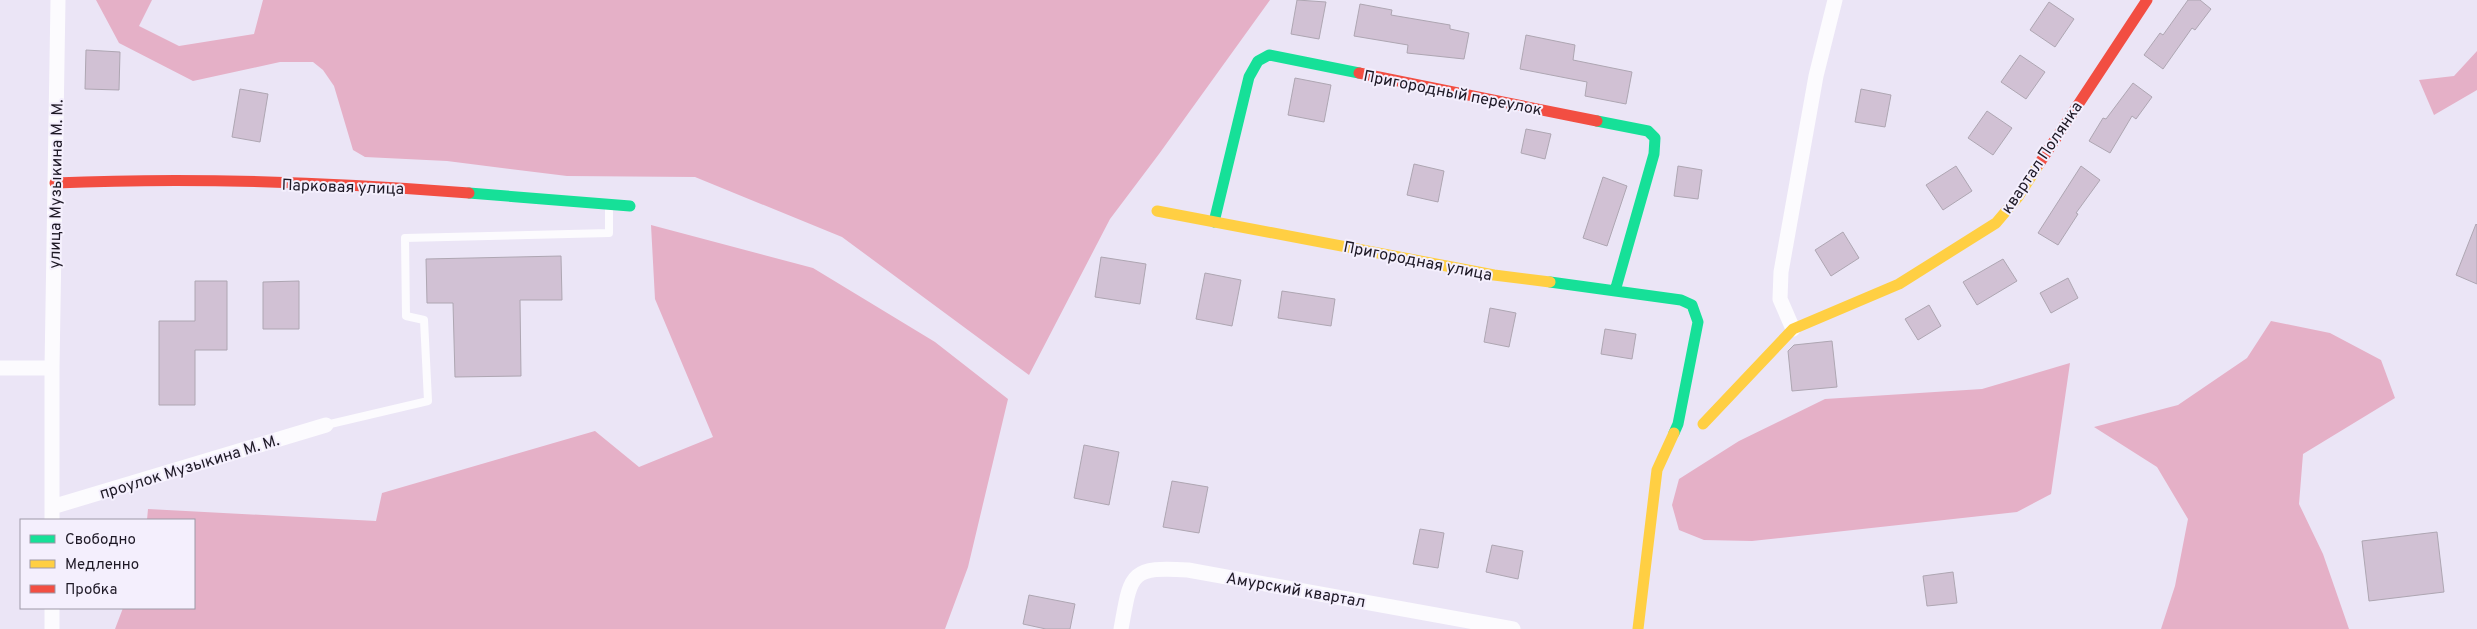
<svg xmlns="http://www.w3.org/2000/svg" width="2477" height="629" viewBox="0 0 2477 629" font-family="Overpass,sans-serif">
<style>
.forest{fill:#e5b0c7}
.building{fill:#d1c1d4;stroke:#aea6b2}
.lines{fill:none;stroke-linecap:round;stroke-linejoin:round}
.lane{stroke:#fcfbfe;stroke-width:8}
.street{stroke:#fcfbfe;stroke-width:15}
.fast{stroke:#16e098;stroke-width:11}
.slow{stroke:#ffcf43;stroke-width:11}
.jam{stroke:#f24e42;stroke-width:11}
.labels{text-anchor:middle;stroke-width:4;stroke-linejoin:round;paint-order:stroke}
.street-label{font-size:16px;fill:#1e1926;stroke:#f4effd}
</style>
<rect width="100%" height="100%" fill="#ebe5f6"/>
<path class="forest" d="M96 0H152L139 26 179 46 254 34 263 0H1270L1159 154 1110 219 1029 375 842 237 695 177 567 176 447 161 365 157 353 150 334 86 323 70 313 62H280L193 81 119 43Z
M2477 51V90L2434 115 2419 80 2454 76Z
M651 225 813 268 935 342 1008 399 968 567 945 629H115L123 608H194V520H147L148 509 376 521 382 493 595 431 639 467 713 437 655 299Z
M2271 321 2330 333 2381 360 2395 398 2303 454 2299 504 2323 554 2349 629H2161L2175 586 2188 519 2157 467 2094 427 2178 405 2247 358Z
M2070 363 2051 494 2017 512 1752 541 1704 540 1679 530 1672 505 1679 479 1739 441 1825 399 1982 389Z"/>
<path class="building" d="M1297 0 1326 2 1319 39 1291 34Z
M2188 0H2200L2211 9 2195 30 2192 28 2163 69 2144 55 2160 33 2163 35Z
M2049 2 2074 19 2055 47 2030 30Z
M1360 4 1392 10 1391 15 1450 25V29L1469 33 1464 59 1407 53 1408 45 1354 36Z
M1526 35 1575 45 1573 60 1632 72 1626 104 1585 96 1587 82 1520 69Z
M86 50 120 52 119 90 85 89Z
M2020 55 2045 72 2026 99 2001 82Z
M1295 78 1331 85 1324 122 1288 115Z
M2133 83 2152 97 2136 119 2132 116 2110 153 2089 141 2103 118 2106 119Z
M240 89 268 94 260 142 232 137Z
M1861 89 1891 95 1885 127 1855 122Z
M1987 111 2012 128 1993 155 1968 138Z
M1526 129 1551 134 1545 159 1521 153Z
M1414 164 1444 171 1438 202 1407 195Z
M1678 166 1702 170 1698 199 1674 196Z
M1956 166 1972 191 1943 210 1926 185Z
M2081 166 2100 180 2076 213 2078 214 2058 245 2038 233Z
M1603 177 1627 186 1607 246 1583 238Z
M2476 224 2477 225V284L2456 275Z
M1843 232 1859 258 1831 276 1815 250Z
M561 256 562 300H520L521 376 455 377 453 303H427L426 259Z
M1101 257 1146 264 1140 304 1095 297Z
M2003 259 2017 281 1977 305 1963 282Z
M1205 273 1241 280 1232 326 1196 319Z
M2068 278 2078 298 2051 313 2040 293Z
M195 281H227V350H195V405H159V321H195Z
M299 281V329H263V282Z
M1282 291 1335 299 1331 326 1278 318Z
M1929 305 1941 326 1918 340 1905 319Z
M1490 308 1516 313 1509 347 1484 342Z
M1605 329 1636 334 1632 359 1601 354Z
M1832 341 1837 387 1792 391 1788 351 1794 345Z
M1084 445 1119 452 1109 505 1074 498Z
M1172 481 1208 487 1199 533 1163 527Z
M1420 529 1444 533 1438 568 1413 564Z
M2437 532 2444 592 2369 601 2362 541Z
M1492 545 1523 551 1518 579 1486 572Z
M1953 572 1957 603 1927 606 1923 576Z
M1029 595 1075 604 1070 629H1046L1023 624Z"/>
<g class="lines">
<path class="lane" d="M326 425 428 401 424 320 406 316 405 238 609 233V205"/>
<path class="street" d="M1793 329 1780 299 1781 272 1816 76 1835 0
M0 368H52V520
M52 368 58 0
M52 507 326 425
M52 629V608
M1121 629C1131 574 1129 566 1188 570L1513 629"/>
<path class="fast" d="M1597 121 1648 131 1655 138 1654 154 1615 291
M469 193 630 206
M1214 222 1249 77 1258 61 1269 55 1359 73
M1550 282 1681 300 1692 305 1698 322 1678 424 1674 433"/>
<path class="slow" d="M1157 211 1494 275 1550 282
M1703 424 1793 329 1899 284 1996 223 2018 197 2039 164
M1638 629 1657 470 1674 433"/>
<path class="jam" d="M1359 73 1597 121
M2039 164 2147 0
M55 183C193 177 332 182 469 193"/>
</g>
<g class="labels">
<g class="street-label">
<text transform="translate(1453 92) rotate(11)" y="6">Пригородный переулок</text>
<text transform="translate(2041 157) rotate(-56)" y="6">квартал Полянка</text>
<text transform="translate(55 184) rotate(-89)" y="6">улица Музыкина М. М.</text>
<text transform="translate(343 186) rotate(2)" y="6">Парковая улица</text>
<text transform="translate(1418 260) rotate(11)" y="6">Пригородная улица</text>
<text transform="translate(189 466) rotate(-17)" y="6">проулок Музыкина М. М.</text>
<text transform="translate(1296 589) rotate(10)" y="6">Амурский квартал</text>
</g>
</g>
<rect x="20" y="519" width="175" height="90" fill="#f4effd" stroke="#9e99a7"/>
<rect x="30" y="535" width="25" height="8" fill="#16e098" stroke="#9e99a7"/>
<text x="65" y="544" font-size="15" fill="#1e1926">Свободно</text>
<rect x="30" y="560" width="25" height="8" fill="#ffcf43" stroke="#9e99a7"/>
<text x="65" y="569" font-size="15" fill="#1e1926">Медленно</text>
<rect x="30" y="585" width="25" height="8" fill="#f24e42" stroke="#9e99a7"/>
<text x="65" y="594" font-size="15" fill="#1e1926">Пробка</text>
</svg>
